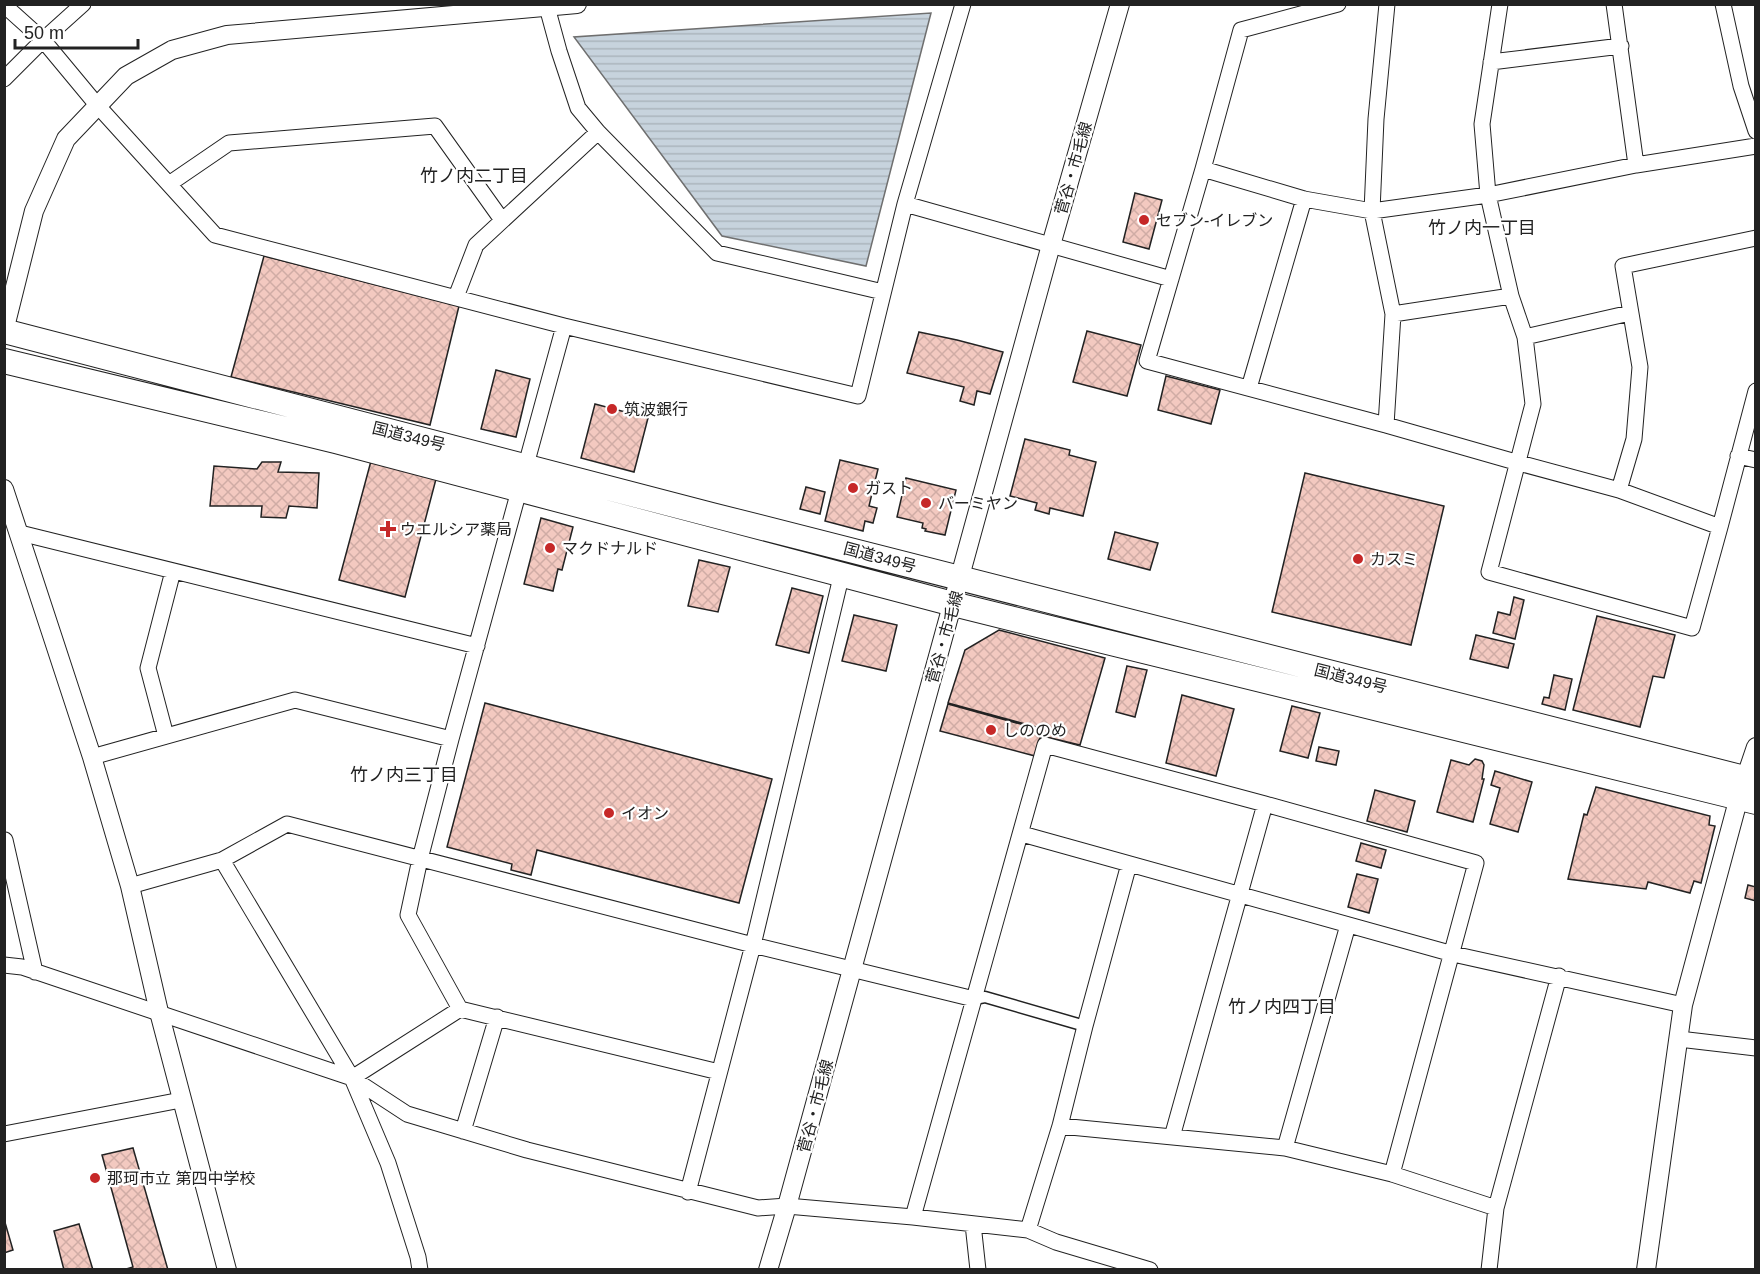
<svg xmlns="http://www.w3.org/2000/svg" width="1760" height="1274" viewBox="0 0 1760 1274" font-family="Arial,'Noto Sans JP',sans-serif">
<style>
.water{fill:url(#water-rules);stroke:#6f6f6f;stroke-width:1.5}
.building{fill:url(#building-cross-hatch);stroke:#222;stroke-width:1.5}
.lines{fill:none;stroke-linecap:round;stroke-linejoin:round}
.pedestrian-casing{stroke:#222;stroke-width:13}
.minor-casing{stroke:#222;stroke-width:17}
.tertiary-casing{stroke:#222;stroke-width:20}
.trunk-casing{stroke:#222;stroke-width:26}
.pedestrian{stroke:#fff;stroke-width:10}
.minor{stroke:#fff;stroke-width:15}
.tertiary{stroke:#fff;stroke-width:18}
.trunk{stroke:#fff;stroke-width:24}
.poi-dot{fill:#c62828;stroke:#fff;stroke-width:2}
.labels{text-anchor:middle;stroke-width:4.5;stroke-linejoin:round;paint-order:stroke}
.street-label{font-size:16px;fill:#222;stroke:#fff}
.poi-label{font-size:16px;fill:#222;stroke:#fff;text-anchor:start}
.neighbourhood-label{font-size:18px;fill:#222;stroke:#fff}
</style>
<defs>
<pattern id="water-rules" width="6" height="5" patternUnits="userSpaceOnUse" patternTransform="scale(1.5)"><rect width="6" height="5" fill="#c7d3dd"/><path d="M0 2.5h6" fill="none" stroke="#abb5bd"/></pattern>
<pattern id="building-cross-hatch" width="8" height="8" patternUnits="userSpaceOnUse" patternTransform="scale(1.5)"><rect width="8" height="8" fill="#f3c9c0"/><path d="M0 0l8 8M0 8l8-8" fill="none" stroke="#d0aca5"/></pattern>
</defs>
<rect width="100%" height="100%" fill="#fff"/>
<path class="water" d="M931 13 866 266 722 236 574 37Z"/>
<path class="building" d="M1135 193 1162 200 1149 249 1123 242Z
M264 256 459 306 430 425 231 377Z
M1087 331 1141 345 1127 396 1073 382Z
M919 332 957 340 1003 352 990 394 977 391 974 405 960 401 964 387 907 373Z
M496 370 530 379 516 437 481 429Z
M1166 376 1220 390 1211 424 1158 410Z
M595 404 648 418 634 472 581 458Z
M1025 439 1070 450 1069 455 1096 462 1083 516 1050 508 1049 514 1035 510 1037 503 1010 496Z
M840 460 878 469 869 506 877 508 873 523 865 521 863 531 825 521Z
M371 461 436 479 405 597 339 580Z
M262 462H281L278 472 319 473 317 508 289 506 286 518 261 517 262 506H210L214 466 257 469Z
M1305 473 1444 506 1411 645 1272 612Z
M906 478 956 490 945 535 925 531 926 529 922 528 923 523 897 517Z
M806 487 825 492 820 514 800 509Z
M541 518 573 527 562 570 558 569 553 591 524 584Z
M1115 532 1158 543 1150 570 1108 559Z
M699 560 730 567 718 612 688 606Z
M792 588 823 596 809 653 776 645Z
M1514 597 1524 600 1515 639 1493 633 1498 612 1510 615Z
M854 615 897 625 886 671 842 661Z
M1597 616 1675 635 1664 678 1653 676 1640 727 1573 710Z
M999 630 1105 658 1080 745 1042 736 1044 729 948 703 965 650Z
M1476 635 1514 644 1508 668 1470 659Z
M1127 666 1147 670 1135 717 1116 712Z
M1554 675 1572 679 1565 710 1542 704 1544 697 1549 698Z
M1182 695 1234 709 1216 776 1166 763Z
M485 703 772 779 739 903 537 850 531 875 511 870 512 864 447 847Z
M948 704 1042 730 1035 756 940 731Z
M1292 706 1320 713 1308 758 1280 751Z
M1319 747 1339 751 1336 765 1316 761Z
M1475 759 1482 761 1484 765 1482 779H1484L1473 822 1437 812 1451 760 1469 765Z
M1495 771 1532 782 1518 832 1490 824 1500 788 1491 785Z
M1596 787 1710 816 1709 825 1715 826 1701 883 1694 881 1690 893 1648 882 1646 889 1568 879 1584 814 1587 815Z
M1375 790 1415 801 1407 832 1367 821Z
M1361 843 1386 850 1381 868 1356 861Z
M1357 874 1378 879 1369 913 1348 907Z
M1748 885 1756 887V901L1745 898Z
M133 1148 168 1270H123L133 1267 102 1155Z
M4 1219 13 1250 4 1253Z
M79 1224 93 1270H64L54 1231Z"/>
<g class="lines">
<defs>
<path id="pedestrian" d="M974 999 985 997 1085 1026"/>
<path id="minor" d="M1338 4 1241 30 1203 169 1147 361 1386 425 1519 463 1619 490 1720 527
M1500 4 1482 124 1488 195 1511 296 1525 337 1533 404 1489 572 1692 628 1720 527 1756 391
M1723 4 1741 86 1756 131
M4 5 43 40 97 105 215 235 564 326 858 396 905 204 963 4
M547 7 559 51 578 108 598 132 717 253 883 292
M1491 62 1621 46
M4 79 43 40 83 4
M1636 165 1756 146
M1203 169 1304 199 1372 211 1488 195 1636 165 1614 4
M169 184 229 143 435 126 502 220
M905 204 1171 279
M456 297 476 245 598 132
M1393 314 1511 296
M1525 337 1630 313
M1249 388 1304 199
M1386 425 1393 314 1372 211 1376 119 1387 4
M1738 456 1756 460
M1619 490 1634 439 1640 367 1623 266 1756 238
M20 533 477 646
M166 736 148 668 173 571
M92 757 295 700 451 739
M1022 834 1453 954 1683 1005
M5 840 35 972
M222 860 352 1078 388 1163 418 1257 420 1270
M130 886 222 860 287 824 753 945 974 999
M4 965 22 967 352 1078 407 1114 527 1150 758 1208 787 1206 913 1217 1028 1230 1056 1242 1150 1270
M460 1009 408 915 420 859 451 739 564 326
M1679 1039 1756 1048
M352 1078 460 1009 719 1072
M1060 1126 1285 1148 1392 1174 1496 1208
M463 1131 497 1017
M4 1134 181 1100
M1172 1137 1265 804
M1285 1148 1348 925
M688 1192 753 945 842 573
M913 1217 1045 745 1265 804 1476 863 1392 1174
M973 1224 978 1270
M1028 1230 1060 1126 1085 1026 1129 864
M1489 1270 1496 1208 1559 976"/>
<path id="tertiary" d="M4 331 34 211 66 139 126 76 172 50 227 35 577 4
M4 489 92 757 130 886 159 1012 227 1270
M768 1270 787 1206 1051 245 1120 4
M1646 1270 1683 1005 1739 797 1756 747"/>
<path id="trunk" d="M4 331 712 515 1756 781
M4 361 336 441 953 604 1756 802"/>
</defs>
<use href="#pedestrian" class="pedestrian-casing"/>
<use href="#minor" class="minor-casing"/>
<use href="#tertiary" class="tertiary-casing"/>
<use href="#trunk" class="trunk-casing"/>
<use href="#pedestrian" class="pedestrian"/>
<use href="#minor" class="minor"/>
<use href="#tertiary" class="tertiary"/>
<use href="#trunk" class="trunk"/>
</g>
<g class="poi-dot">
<circle cx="1144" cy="220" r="6"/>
<circle cx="612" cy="409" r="6"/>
<circle cx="853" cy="488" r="6"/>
<circle cx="926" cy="503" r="6"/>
<path d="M385 520h6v6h6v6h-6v6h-6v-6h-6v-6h6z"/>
<circle cx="550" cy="548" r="6"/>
<circle cx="1358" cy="559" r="6"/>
<circle cx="991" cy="730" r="6"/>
<circle cx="609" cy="813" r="6"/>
<circle cx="95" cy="1178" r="6"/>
</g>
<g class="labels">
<g class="street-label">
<text transform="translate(1073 168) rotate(-74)" y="6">菅谷・市毛線</text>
<text transform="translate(409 436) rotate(14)" y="6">国道349号</text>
<text transform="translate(880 557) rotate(15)" y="6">国道349号</text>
<text transform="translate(944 637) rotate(-74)" y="6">菅谷・市毛線</text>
<text transform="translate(1351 678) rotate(14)" y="6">国道349号</text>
<text transform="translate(815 1106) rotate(-75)" y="6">菅谷・市毛線</text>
</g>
<g class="poi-label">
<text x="1156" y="226">セブン-イレブン</text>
<text x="624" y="415">筑波銀行</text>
<text x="865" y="494">ガスト</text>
<text x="938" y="509">バーミヤン</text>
<text x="400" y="535">ウエルシア薬局</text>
<text x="562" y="554">マクドナルド</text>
<text x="1370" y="565">カスミ</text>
<text x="1003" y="736">しののめ</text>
<text x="621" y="819">イオン</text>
<text x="107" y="1184">那珂市立 第四中学校</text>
</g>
<g class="neighbourhood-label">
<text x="474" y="182">竹ノ内二丁目</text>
<text x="1482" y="234">竹ノ内一丁目</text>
<text x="404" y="781">竹ノ内三丁目</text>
<text x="1282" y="1013">竹ノ内四丁目</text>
</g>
</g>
<rect width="1760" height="1274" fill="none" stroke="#222222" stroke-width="12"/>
<path d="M15 39v9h123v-9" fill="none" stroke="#222222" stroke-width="3"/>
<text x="24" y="39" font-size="18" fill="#222222" stroke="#ffffff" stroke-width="4.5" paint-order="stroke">50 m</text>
</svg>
